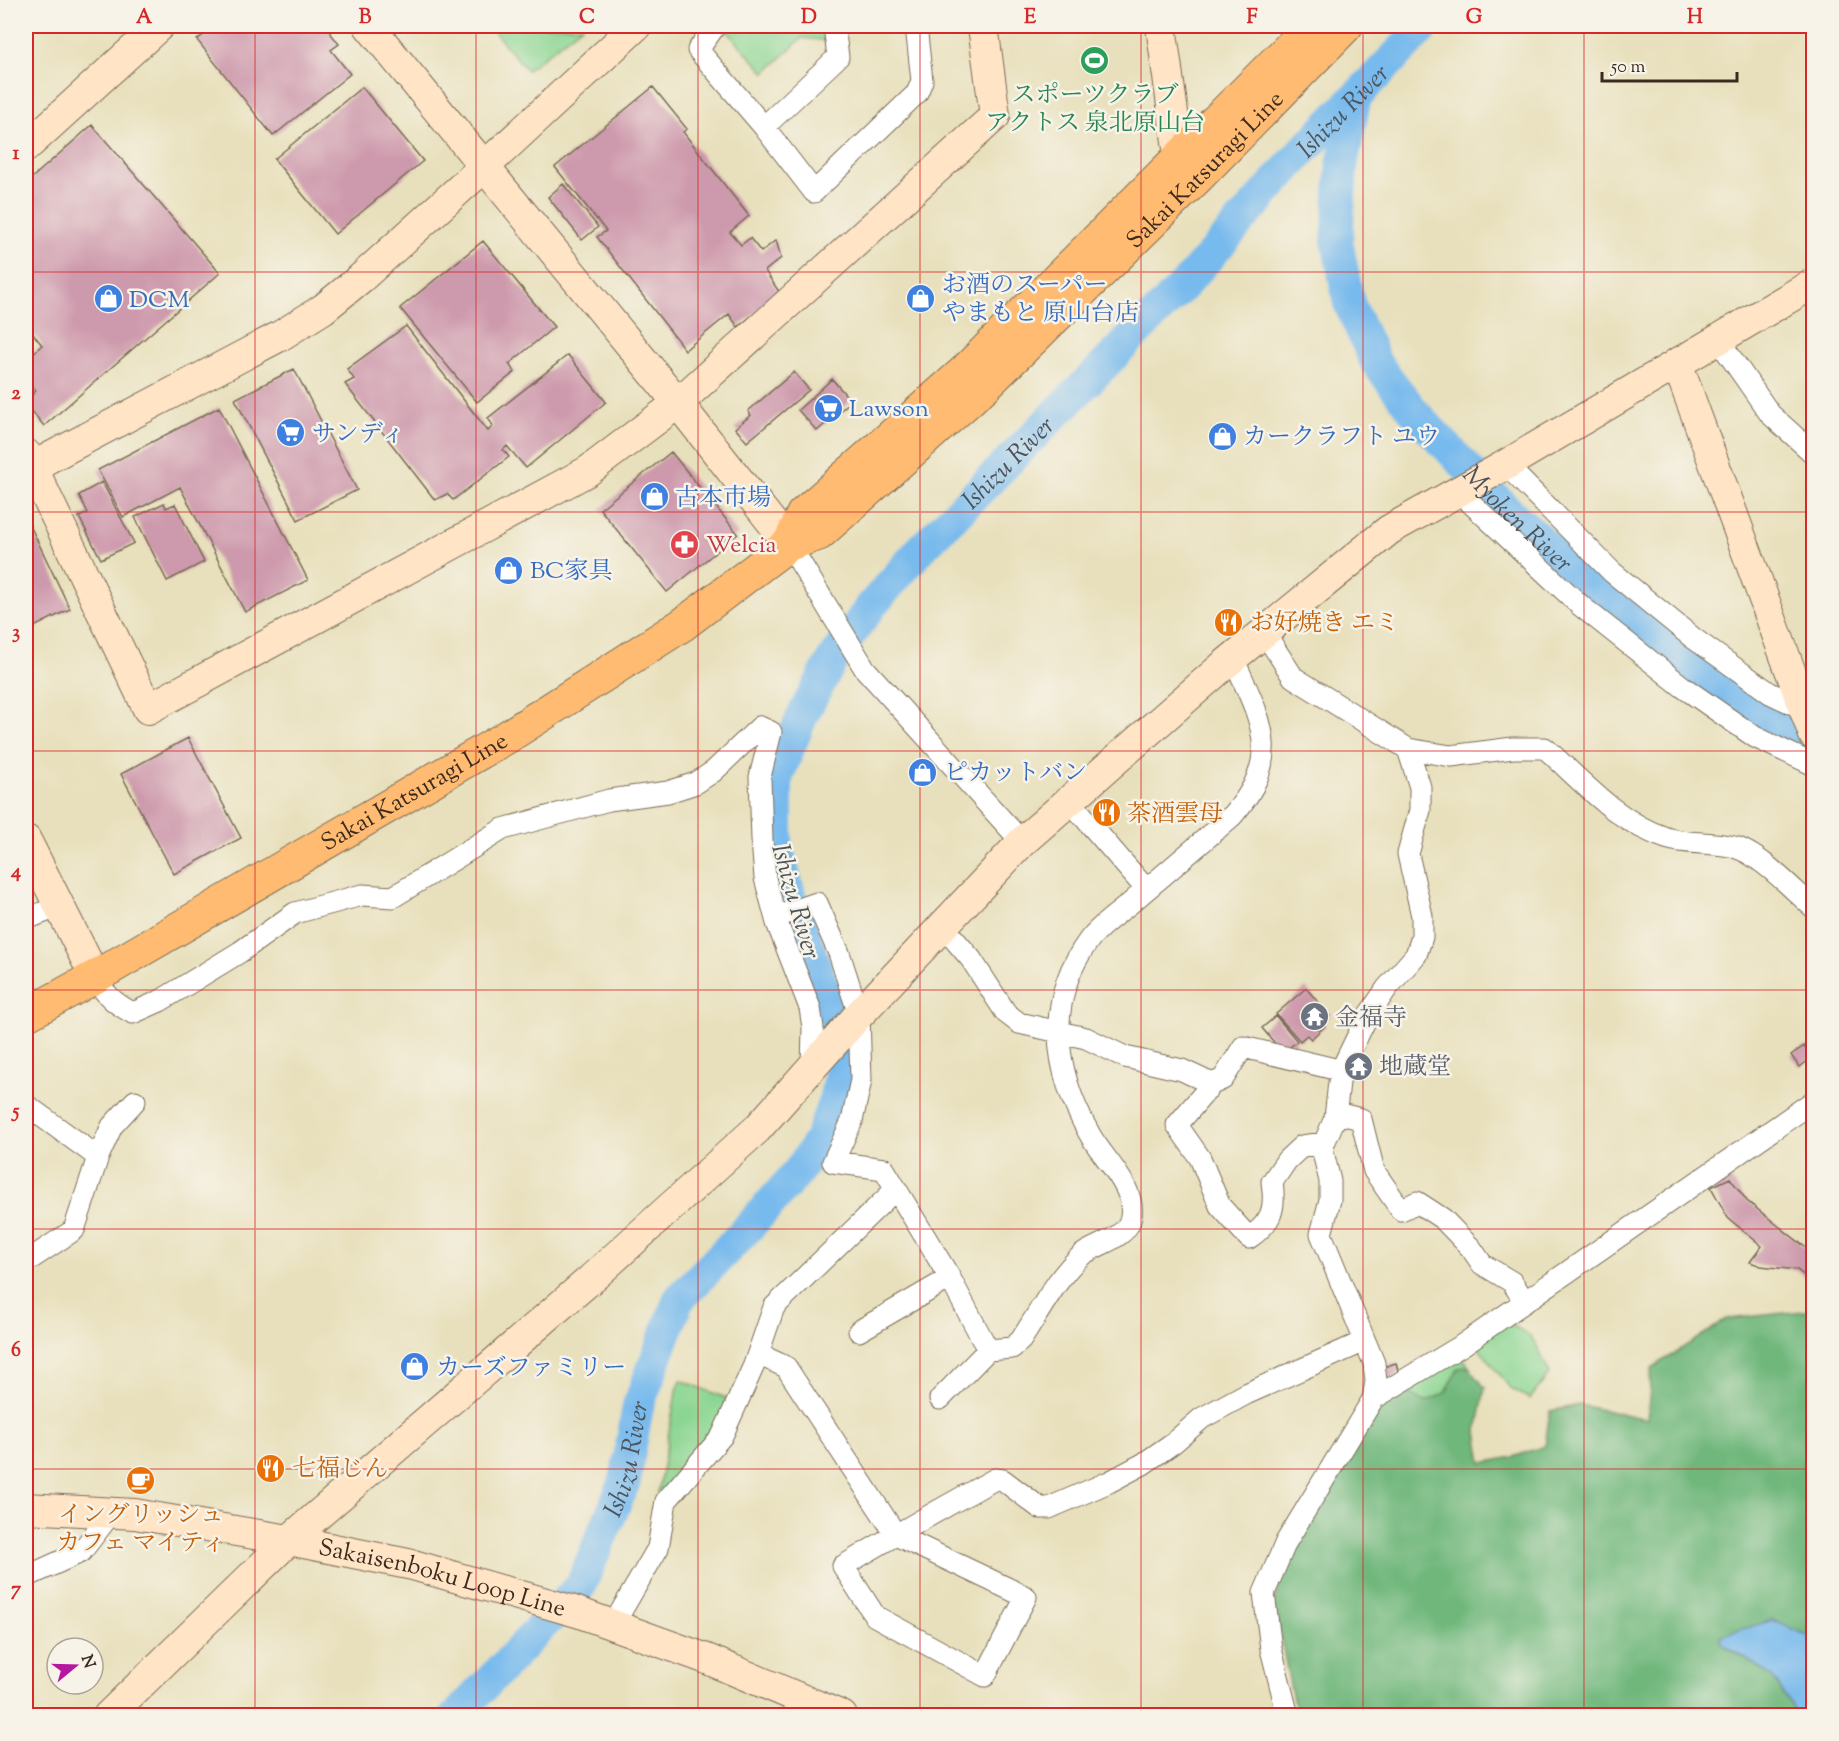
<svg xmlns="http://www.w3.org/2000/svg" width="1839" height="1741" viewBox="0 0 1839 1741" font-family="'Sorts Mill Goudy','Noto Serif JP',serif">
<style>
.green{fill:#8bd692;stroke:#638058;stroke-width:1.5}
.forest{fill:#70b77c;stroke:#56704d;stroke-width:1.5}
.water{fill:#77baed;stroke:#597286;stroke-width:1.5}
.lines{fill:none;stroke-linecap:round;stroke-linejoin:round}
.river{stroke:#77baed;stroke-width:32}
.building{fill:#cd99ac}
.street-casing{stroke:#786a55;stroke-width:23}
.secondary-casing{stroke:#786a55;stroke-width:32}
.primary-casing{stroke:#786a55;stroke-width:35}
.street{stroke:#fff;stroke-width:21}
.secondary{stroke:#ffe4c6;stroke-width:30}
.primary{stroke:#febb71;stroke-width:33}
.grid{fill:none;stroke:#d62828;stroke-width:1.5;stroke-opacity:0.55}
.labels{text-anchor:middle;stroke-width:5;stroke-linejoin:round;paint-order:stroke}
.leisure-label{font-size:24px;fill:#27864d;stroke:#f7f3e8}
.street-label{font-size:24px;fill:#3b2a1e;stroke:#f7f3e8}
.shop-label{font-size:24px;fill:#366cbe;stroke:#f7f3e8;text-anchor:start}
.health-label{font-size:24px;fill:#be3a42;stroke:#f7f3e8;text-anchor:start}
.food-label{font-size:24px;fill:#c56008;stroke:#f7f3e8;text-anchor:start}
.worship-label{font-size:24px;fill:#5b616d;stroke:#f7f3e8;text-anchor:start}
.water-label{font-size:26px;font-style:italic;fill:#4d555c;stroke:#f7f3e8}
.neatline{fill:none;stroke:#d62828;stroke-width:2}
.grid-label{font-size:20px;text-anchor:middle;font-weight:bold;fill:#d62828}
</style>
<rect width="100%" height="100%" fill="#f7f3e8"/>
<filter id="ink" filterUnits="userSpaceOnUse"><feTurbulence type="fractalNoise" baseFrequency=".0167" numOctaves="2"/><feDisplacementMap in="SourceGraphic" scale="12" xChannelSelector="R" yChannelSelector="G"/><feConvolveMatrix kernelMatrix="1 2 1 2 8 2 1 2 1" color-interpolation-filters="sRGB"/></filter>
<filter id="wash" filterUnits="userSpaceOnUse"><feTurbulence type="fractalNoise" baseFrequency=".008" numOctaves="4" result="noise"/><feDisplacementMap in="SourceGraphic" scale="24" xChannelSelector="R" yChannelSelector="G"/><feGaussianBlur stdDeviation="1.35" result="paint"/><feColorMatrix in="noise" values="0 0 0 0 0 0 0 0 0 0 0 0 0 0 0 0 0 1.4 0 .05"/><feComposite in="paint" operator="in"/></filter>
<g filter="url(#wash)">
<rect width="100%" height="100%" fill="#e8e0bc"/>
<path class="green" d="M489 26H582L527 70Z
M729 26H747L752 29 826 31 827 41 802 38 765 73 726 30Z
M1506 1322C1513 1326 1521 1330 1528 1335 1538 1342 1543 1362 1550 1373L1530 1399 1510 1388 1475 1343Z
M1462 1356 1469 1367 1458 1368 1446 1393 1425 1402 1403 1390Z
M681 1380 728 1399 714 1431 659 1494 658 1493 676 1393Z"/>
<path class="forest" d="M1813 1310V1638L1772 1621 1720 1636 1723 1644 1772 1676 1798 1715H1302L1293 1700 1274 1603 1286 1561 1318 1512 1374 1412 1396 1401 1403 1390 1425 1402 1446 1393 1458 1368 1469 1367 1485 1388 1477 1431 1482 1463 1513 1457 1545 1446 1550 1411 1580 1405 1647 1419 1652 1368 1727 1319Z"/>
<path class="water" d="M1772 1620 1813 1638V1715H1798L1772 1676 1723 1644 1720 1636Z"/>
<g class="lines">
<g class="river">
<path id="s1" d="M1355 100 1342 165 1337 241 1349 303 1376 363 1416 414 1504 507 1564 562 1704 679 1795 736 1814 745"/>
<path id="s2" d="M456 1716 581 1585 625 1481 638 1406 679 1299 749 1227 797 1173 819 1141 834 1101 841 1070 836 1022 792 902 777 848V778L803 714 834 657 872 605 920 550 1186 283 1299 155 1425 26"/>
</g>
</g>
<g id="blocks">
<path class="building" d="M215 26H325L339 44 331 50 350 74 273 136 197 40Z
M362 87 423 161 335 234 274 159Z
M653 87 687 129 683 132 749 216 730 232 741 245 750 238 761 252 776 240 781 258 765 271 780 293 738 327 729 314 685 350 597 237 606 231 555 167Z
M92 125 220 273 44 426 26 404V401L36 391 26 379V360L42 345 26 325V183Z
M563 184 598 227 582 240 548 197Z
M483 241 554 327 509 364 515 372 477 402 400 308Z
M406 326 488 431 493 426 488 418 568 355 606 402 526 468 507 446 503 450 509 457 453 500 447 494 435 500 345 384 354 379 347 369Z
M294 369 357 490 298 520 235 399Z
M794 372 809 390 747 442 735 428 751 415 748 411Z
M832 379 851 401 817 431 798 410Z
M219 407 308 580 245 612 180 487 123 517 98 470Z
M671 452 738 534 667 592 600 509Z
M102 482 134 543 101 559 79 517 88 513 79 495Z
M164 503 166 508 175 504 204 562 167 581 135 517Z
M26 517 70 609 26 631Z
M188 738 241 838 174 874 121 774Z
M1306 988 1330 1016 1322 1023 1325 1026 1311 1039 1307 1035 1300 1041 1276 1014Z
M1276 1016 1297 1041 1283 1053 1262 1028Z
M1814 1042V1057L1799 1067 1791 1055 1804 1046 1805 1048Z
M1730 1178 1747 1201 1814 1254V1283L1797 1270 1761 1266 1750 1262 1762 1246 1728 1218 1711 1187Z
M1396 1363 1399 1375 1384 1383 1380 1368Z"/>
</g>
</g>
<g filter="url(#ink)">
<use href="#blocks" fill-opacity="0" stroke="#786a55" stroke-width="1.5"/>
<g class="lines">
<defs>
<path id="street" d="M715 26 698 50 764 127 814 192 917 93 922 81 916 26
M764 127 838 57 834 26
M1718 339 1770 414 1814 454
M1506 465 1612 572 1693 638 1770 693 1810 712
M1459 492 1581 606 1683 687 1755 737 1814 765
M789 544 865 669 1022 842
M1264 632 1293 677 1408 749 1451 756 1513 748H1545C1582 781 1617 822 1666 838 1688 845 1712 841 1734 847 1759 853 1794 891 1814 908
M1070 801 1146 889
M776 917 817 903 839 953 859 1015 861 1080 852 1121 833 1162 884 1169 950 1278 988 1350 1012 1348 1021 1340C1038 1314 1059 1274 1082 1255 1098 1243 1127 1239 1131 1217 1136 1186 1102 1158 1089 1133 1054 1071 1044 1001 1089 940 1100 925 1119 913 1133 901 1167 872 1200 844 1233 815 1284 756 1261 721 1233 658
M26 919 60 906
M943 926 971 959 1006 1013 1019 1023 1086 1038 1125 1057 1182 1070 1212 1084
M95 977C105 995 115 1004 133 1013L160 1001 240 952 295 913 362 895 393 897 503 829 609 800 668 792 696 783 714 771 760 727 771 732 760 777 762 840 765 878 777 923 810 1008 813 1028 812 1066
M26 1105 98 1157
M1336 1113 1361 1119 1374 1171 1401 1210 1417 1202 1443 1219 1471 1248 1482 1264 1512 1282 1525 1302
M1324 1143 1302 1146 1287 1160 1272 1182C1276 1209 1272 1222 1249 1238L1220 1206 1200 1158 1177 1125 1212 1084 1223 1079 1243 1047 1343 1071
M26 1262 74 1230 98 1157 112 1126 135 1101
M859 1331 950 1278
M758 1354 786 1367 896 1535 1026 1597 985 1676 875 1616 843 1566C893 1536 944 1507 995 1479L1003 1480 1040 1508H1049L1109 1482 1143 1464 1173 1443 1202 1418 1246 1394 1365 1341
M940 1399 988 1350
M1373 1399 1461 1346 1814 1101
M26 1577 81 1552 111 1513
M613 1625 658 1548 666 1501 722 1436 754 1365 774 1307 896 1189
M1288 1716 1271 1649 1264 1593 1286 1542 1373 1399 1376 1381 1374 1363 1321 1234 1330 1200V1181L1322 1148 1335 1118 1339 1082 1345 1062 1366 1019 1387 988 1416 955 1422 937V916L1408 854 1420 810V787L1408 749"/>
<g id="secondary">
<path d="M369 26 678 403 789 544"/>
<path d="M1161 26 1179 156 1193 172"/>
<path d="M26 147 159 26"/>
<path d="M1677 363 1814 735"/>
<path d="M26 454 148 709 588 471 678 403 995 116 983 26"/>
<path d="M26 470 280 336 323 309 361 278 484 167 636 26"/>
<path d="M26 840 95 977"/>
<path id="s3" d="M26 1508 135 1514 289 1540 413 1565 577 1612 613 1625 707 1659 842 1716"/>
<path d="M108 1716 289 1540 591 1279 757 1129 855 1019 1022 842 1223 666 1389 530 1502 467 1814 283"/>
</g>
<g id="primary">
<path d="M789 544 803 514 966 370 1311 26"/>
<path id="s4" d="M26 1015 95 977 507 737 682 625 789 544 819 534 985 386 1198 177 1346 26"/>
</g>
</defs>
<use href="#street" class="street-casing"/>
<use href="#secondary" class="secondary-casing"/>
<use href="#primary" class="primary-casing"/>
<use href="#street" class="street"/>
<use href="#secondary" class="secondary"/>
<use href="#primary" class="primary"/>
</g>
</g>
<path class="grid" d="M255 26V1716M476 26V1716M698 26V1716M920 26V1716M1141 26V1716M1363 26V1716M1584 26V1716M26 272H1814M26 512H1814M26 751H1814M26 990H1814M26 1229H1814M26 1469H1814"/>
<defs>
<symbol id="stadium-disc" viewBox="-11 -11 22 22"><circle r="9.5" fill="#2e9e5b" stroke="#f7f3e8"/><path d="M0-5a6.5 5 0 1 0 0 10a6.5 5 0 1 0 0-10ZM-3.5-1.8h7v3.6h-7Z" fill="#fff"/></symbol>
<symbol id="shop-disc" viewBox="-11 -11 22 22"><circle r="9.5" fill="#3f7fe0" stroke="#f7f3e8"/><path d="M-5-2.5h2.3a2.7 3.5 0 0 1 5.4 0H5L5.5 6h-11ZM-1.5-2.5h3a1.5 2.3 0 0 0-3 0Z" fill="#fff"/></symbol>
<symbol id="supermarket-disc" viewBox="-11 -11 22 22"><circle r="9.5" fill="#3f7fe0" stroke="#f7f3e8"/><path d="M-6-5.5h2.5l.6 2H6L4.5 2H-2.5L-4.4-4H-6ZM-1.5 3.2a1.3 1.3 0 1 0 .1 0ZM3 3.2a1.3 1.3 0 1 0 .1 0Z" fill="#fff"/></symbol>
<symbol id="pharmacy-disc" viewBox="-11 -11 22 22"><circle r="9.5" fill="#e0444e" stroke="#f7f3e8"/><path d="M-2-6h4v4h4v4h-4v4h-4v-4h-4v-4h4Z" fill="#fff"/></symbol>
<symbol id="restaurant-disc" viewBox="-11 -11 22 22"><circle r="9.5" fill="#e8710a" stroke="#f7f3e8"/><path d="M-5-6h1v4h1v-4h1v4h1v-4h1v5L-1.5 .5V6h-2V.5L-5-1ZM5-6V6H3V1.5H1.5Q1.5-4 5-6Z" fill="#fff"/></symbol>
<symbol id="temple-disc" viewBox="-11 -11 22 22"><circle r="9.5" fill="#6b7280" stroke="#f7f3e8"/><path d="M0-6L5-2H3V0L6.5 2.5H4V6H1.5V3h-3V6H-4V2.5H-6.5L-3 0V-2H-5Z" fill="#fff"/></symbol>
<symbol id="cafe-disc" viewBox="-11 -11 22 22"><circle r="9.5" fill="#e8710a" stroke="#f7f3e8"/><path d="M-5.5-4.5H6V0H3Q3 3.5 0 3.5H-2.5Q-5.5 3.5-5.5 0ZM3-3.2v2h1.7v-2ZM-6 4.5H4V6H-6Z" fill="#fff"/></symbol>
</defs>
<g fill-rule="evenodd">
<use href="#stadium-disc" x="1078" y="44" width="33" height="33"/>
<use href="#shop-disc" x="904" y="282" width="33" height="33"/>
<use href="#shop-disc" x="92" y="282" width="33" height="33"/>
<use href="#supermarket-disc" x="812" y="392" width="33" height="33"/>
<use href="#supermarket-disc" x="274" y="416" width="33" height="33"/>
<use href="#shop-disc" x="1206" y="420" width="33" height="33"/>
<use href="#shop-disc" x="638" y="480" width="33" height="33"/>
<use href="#pharmacy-disc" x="668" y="528" width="33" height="33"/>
<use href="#shop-disc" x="492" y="554" width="33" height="33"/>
<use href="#restaurant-disc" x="1212" y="606" width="33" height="33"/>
<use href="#shop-disc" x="906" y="756" width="33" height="33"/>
<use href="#restaurant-disc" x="1090" y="796" width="33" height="33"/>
<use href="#temple-disc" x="1298" y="1000" width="33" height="33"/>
<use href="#temple-disc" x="1342" y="1050" width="33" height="33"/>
<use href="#shop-disc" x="398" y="1350" width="33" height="33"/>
<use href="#restaurant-disc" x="254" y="1452" width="33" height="33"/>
<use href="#cafe-disc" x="124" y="1464" width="33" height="33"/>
</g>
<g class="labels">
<g class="leisure-label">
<text x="1095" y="102">スポーツクラブ<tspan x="1095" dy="28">アクトス 泉北原山台</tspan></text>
</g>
<g class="street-label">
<text dy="8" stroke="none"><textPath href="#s4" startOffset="1460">Sakai Katsuragi Line</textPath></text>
<text dy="8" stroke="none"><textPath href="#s4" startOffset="448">Sakai Katsuragi Line</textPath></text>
<text dy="8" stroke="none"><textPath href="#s3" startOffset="423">Sakaisenboku Loop Line</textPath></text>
</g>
<g class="shop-label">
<text x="942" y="292">お酒のスーパー<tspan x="942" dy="28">やまもと 原山台店</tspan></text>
<text x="129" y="307">DCM</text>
<text x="849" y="416">Lawson</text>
<text x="312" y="441">サンディ</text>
<text x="1243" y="444">カークラフト ユウ</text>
<text x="675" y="505">古本市場</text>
<text x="530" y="578">BC家具</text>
<text x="944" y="780">ピカットバン</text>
<text x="436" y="1375">カーズファミリー</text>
</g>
<g class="health-label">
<text x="706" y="552">Welcia</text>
</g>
<g class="food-label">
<text x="1250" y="630">お好焼き エミ</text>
<text x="1127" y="821">茶酒雲母</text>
<text x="292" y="1476">七福じん</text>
<text x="141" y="1522" text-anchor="middle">イングリッシュ<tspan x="141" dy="28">カフェ マイティ</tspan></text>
</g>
<g class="worship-label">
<text x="1335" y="1025">金福寺</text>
<text x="1379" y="1074">地蔵堂</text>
</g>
<g class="water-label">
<text dy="9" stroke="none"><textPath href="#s2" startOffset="1954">Ishizu River</textPath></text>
<text dy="9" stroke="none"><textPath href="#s2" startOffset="1468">Ishizu River</textPath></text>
<text dy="9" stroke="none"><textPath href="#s1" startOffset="482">Myoken River</textPath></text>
<text transform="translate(797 901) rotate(74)" y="9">Ishizu River</text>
<text dy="9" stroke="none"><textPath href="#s2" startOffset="316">Ishizu River</textPath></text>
</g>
</g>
<rect width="1839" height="1741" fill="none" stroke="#f7f3e8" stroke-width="66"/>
<g transform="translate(75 1666) rotate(71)"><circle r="28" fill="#f7f3e8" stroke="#aca397" stroke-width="1.5"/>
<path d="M0-4.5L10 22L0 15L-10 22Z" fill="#b5179e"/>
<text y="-9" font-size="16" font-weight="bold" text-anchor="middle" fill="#3b2a1e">N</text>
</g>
<path d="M1602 72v9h135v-9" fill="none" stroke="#3b2a1e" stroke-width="3"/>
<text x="1611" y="72" font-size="18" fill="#3b2a1e" stroke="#f7f3e8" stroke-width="4.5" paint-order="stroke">50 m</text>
<rect x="33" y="33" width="1773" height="1675" class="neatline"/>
<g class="grid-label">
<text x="144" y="23">A</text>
<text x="365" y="23">B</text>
<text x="587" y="23">C</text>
<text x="809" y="23">D</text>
<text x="1030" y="23">E</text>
<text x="1252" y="23">F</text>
<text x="1474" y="23">G</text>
<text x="1695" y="23">H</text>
<text x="16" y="159">1</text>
<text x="16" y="399">2</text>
<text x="16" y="638">3</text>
<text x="16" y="877">4</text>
<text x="16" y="1117">5</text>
<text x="16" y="1356">6</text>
<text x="16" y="1595">7</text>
</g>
</svg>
